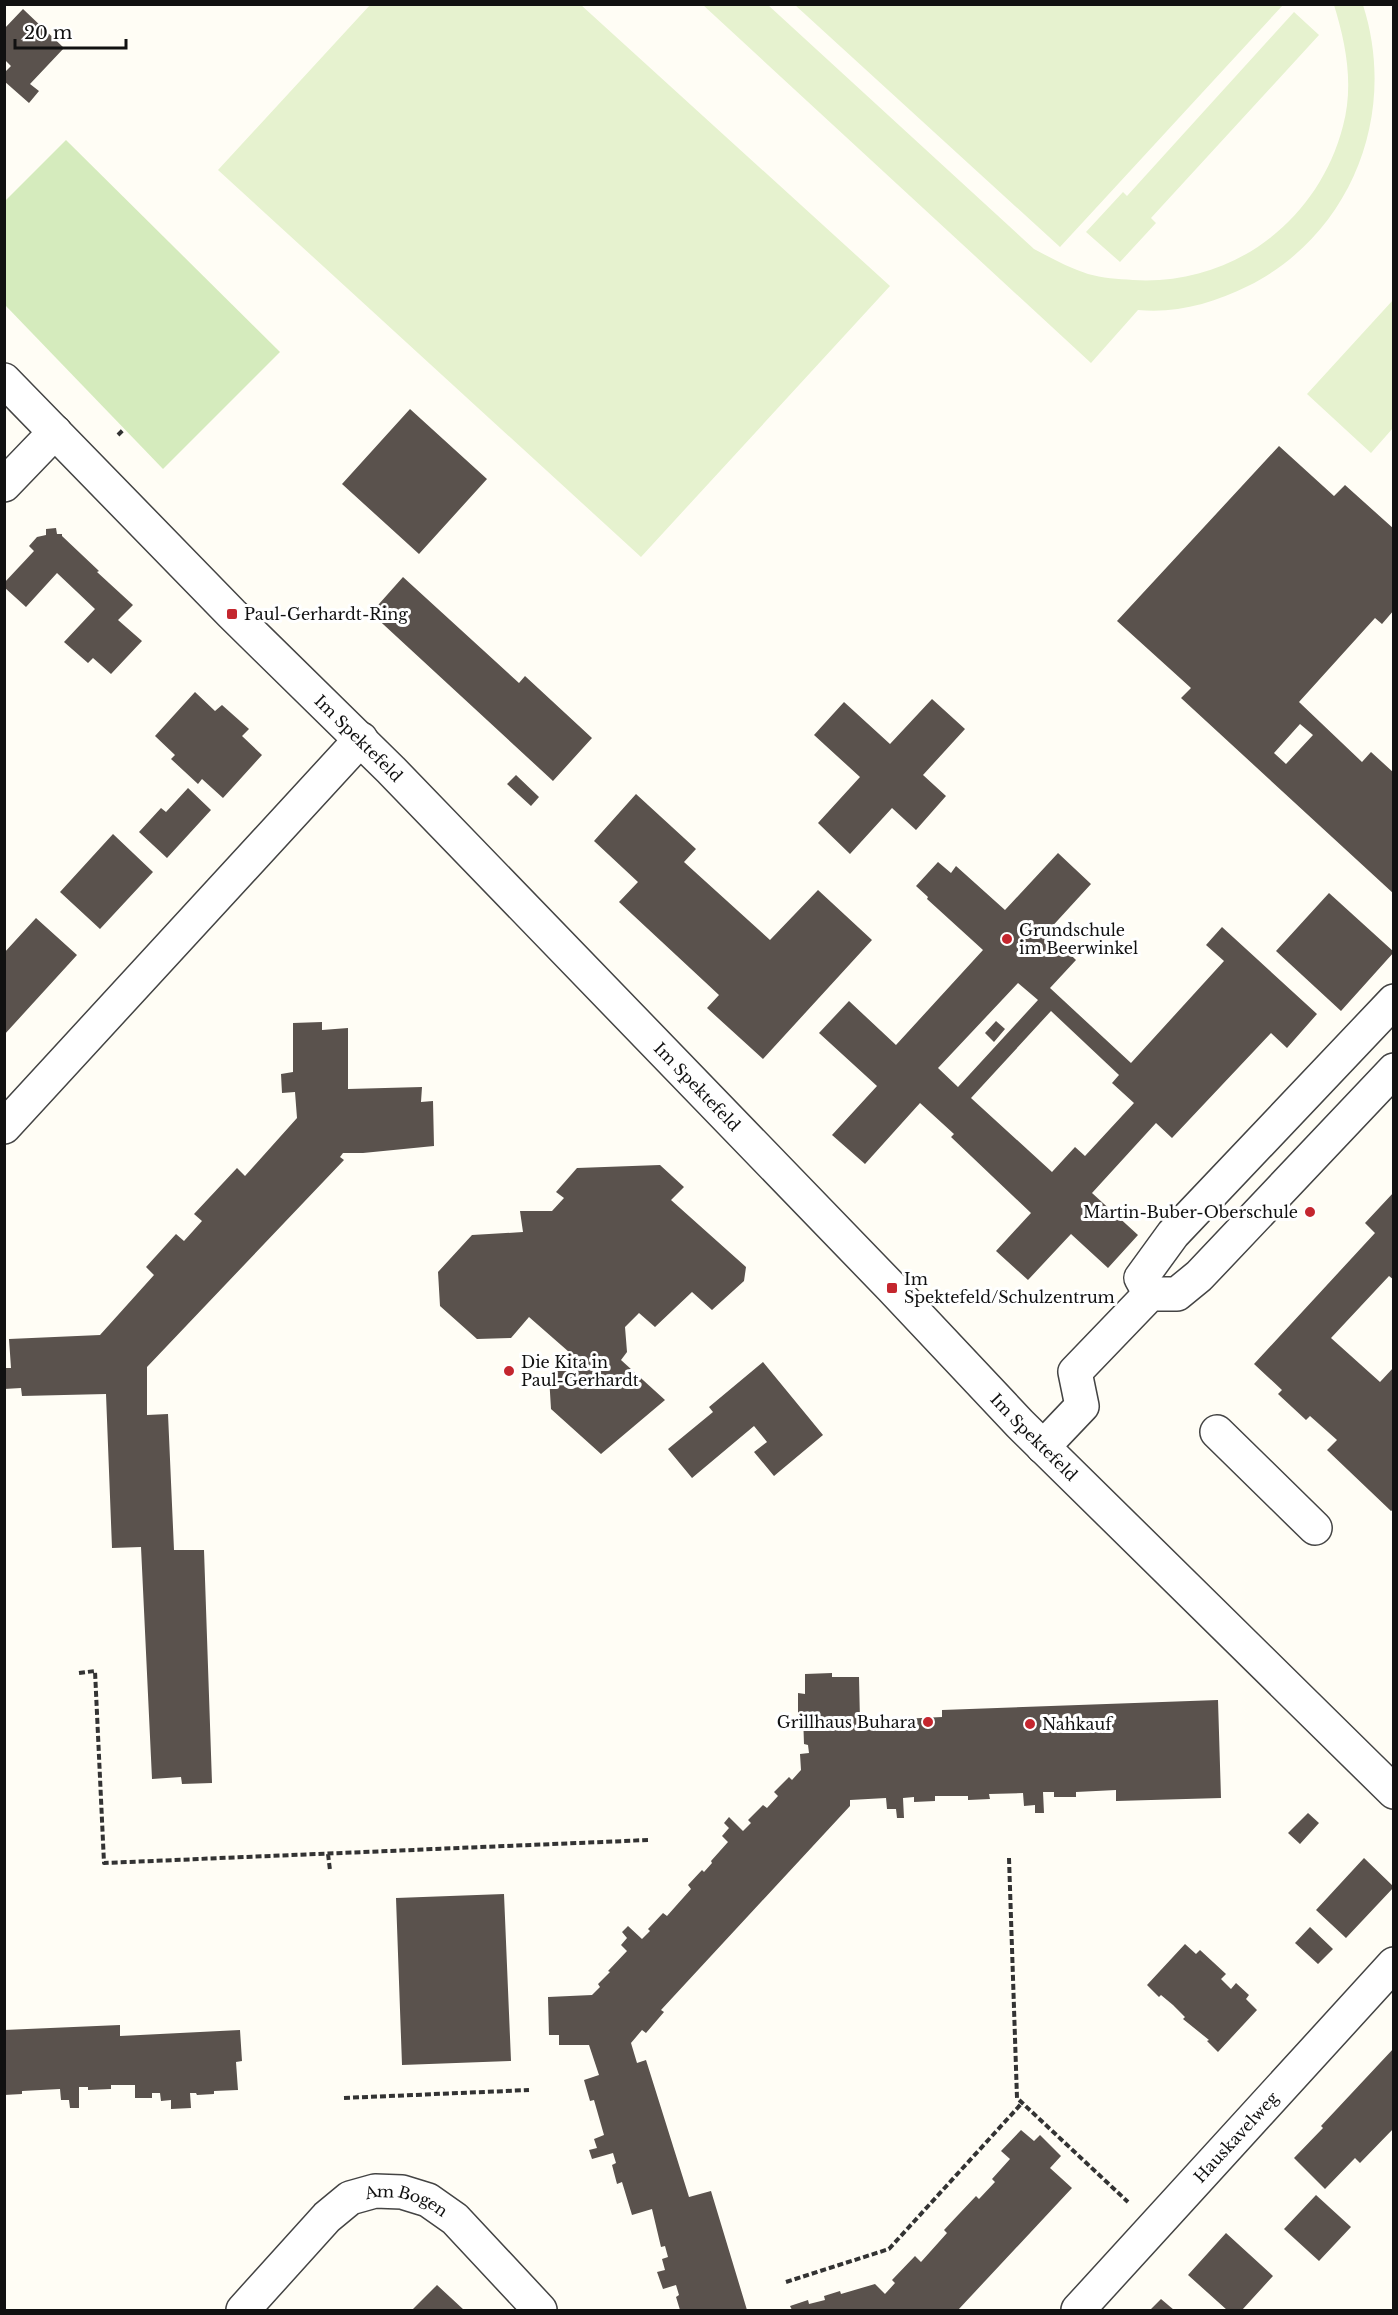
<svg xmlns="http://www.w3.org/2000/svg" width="1398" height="2315" viewBox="0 0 1398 2315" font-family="'Libre Baskerville',serif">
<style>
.green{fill:#d5ebbd}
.pitch{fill:#e6f2cf}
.building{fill:#5a524d;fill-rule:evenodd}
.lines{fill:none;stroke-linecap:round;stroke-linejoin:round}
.minor-casing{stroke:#444;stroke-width:36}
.path{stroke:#333;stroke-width:4;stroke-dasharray:6 3;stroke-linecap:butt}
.minor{stroke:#fff;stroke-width:33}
.poi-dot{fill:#c4262e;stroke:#fff;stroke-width:2}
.labels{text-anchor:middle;stroke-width:6;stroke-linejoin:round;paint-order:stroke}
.poi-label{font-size:16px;fill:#111;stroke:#fff;text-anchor:start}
.street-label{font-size:16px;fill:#111;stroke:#fff}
</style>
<rect width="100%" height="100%" fill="#fffdf5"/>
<path class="green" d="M66 140 280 352 163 469 5 305V201Z"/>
<path class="pitch" d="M370 5H581L890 286 641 557 218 170Z
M703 5H768L1034 249C1051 258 1069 268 1088 274 1102 278 1118 279 1133 280 1232 286 1318 222 1343 126 1354 85 1346 44 1334 5H1363C1398 114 1352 234 1248 286 1214 303 1175 314 1138 310L1091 363Z
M795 5H1283L1060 247Z
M1294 12 1319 35 1151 218 1156 223 1120 262 1086 232 1123 192 1127 196Z
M1393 300V428L1371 453 1307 394Z"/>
<path class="building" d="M23 9 64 48 30 84 39 91 29 103 4 81V73L11 66 4 59V29Z
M410 409 487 479 419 554 342 484Z
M1279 446 1334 496 1345 485 1394 529V610L1382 624 1375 618 1299 702 1362 762 1371 752 1394 773V894L1181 698 1191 688 1117 621ZM1300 724 1313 735 1286 764 1274 753Z
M56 528 57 534H62V536L99 571 97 572 133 605 118 620 142 641 111 674 93 658 88 663 64 642 95 609 57 573 26 607 4 587V583L34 551 29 546 37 537 46 535V529Z
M403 577 519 683 525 676 592 738 553 781 371 613Z
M195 692 215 711 222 705 249 729 242 736 262 755 223 798 202 779 198 784 171 759 175 755 155 736Z
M932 699 965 729 923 775 946 796 916 830 892 808 850 854 818 823 860 777 814 735 844 702 890 744Z
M516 775 539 797 531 806 507 784Z
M188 788 211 810 167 858 139 832 161 808 166 812Z
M636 794 696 849 684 862 770 940 818 890 872 940 763 1059 707 1008 719 995 619 902 638 882 594 841Z
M113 834 153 872 100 929 60 892Z
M1058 853 1091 884 1047 932 1076 960 1050 988 1131 1063 1224 961 1206 945 1222 927 1317 1014 1287 1048 1271 1033 1172 1138 1156 1123 1092 1193 1138 1235 1108 1268 1071 1234 1028 1280 996 1251 1031 1213 951 1137 954 1134 920 1103 865 1164 832 1135 877 1086 819 1033 849 1001 896 1045 983 950 927 899 928 897 916 886 938 862 951 873 956 866 1005 910ZM1018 983 1038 1000 958 1087 938 1068ZM1051 1011 1119 1075 1112 1083 1134 1103 1085 1156 1075 1147 1052 1172 971 1098Z
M1329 893 1394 952 1341 1011 1276 951Z
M36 918 77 955 4 1035V953Z
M996 1021 1005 1029 994 1042 985 1033Z
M322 1022V1030L348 1028V1089L422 1087 421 1102 433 1101 434 1146 363 1153H343L340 1157 344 1160 147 1367V1415L168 1414 174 1550H204L212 1783 182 1784 181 1777 152 1779 141 1547 112 1548 106 1394 22 1396 21 1388 4 1389V1368H11L9 1339 100 1335 154 1275 146 1267 176 1234 184 1241 202 1221 194 1214 237 1168 245 1176 297 1118 295 1092 282 1093 281 1074 293 1072V1023Z
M660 1165 684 1187 671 1200 746 1267 744 1281 712 1310 692 1292 655 1327 639 1313 625 1327 627 1352 621 1360 665 1400 601 1454 551 1409 549 1376 569 1352 529 1317 511 1338 477 1339 440 1306 438 1272 472 1235 523 1232 520 1211H552L564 1198 556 1192 577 1168Z
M1394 1192V1280L1389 1276 1331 1338 1380 1382 1394 1367V1509L1391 1511 1327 1450 1337 1440 1310 1416 1306 1420 1278 1394 1282 1390 1254 1364 1375 1233 1365 1223Z
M763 1362 823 1435 774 1476 754 1452 767 1442 754 1426 692 1478 668 1449 713 1412 709 1407Z
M832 1673V1677H859L860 1721 942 1717V1710L1218 1700 1221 1798 1116 1801V1790L1076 1792V1797H1054V1792H1043L1044 1813H1035V1805L1024 1806 1023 1793 989 1794 990 1799 968 1800V1796H935V1801L914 1802V1797L903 1798 904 1818H897L896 1809H887L886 1798 850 1800V1806L661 2010 664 2012 646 2033 642 2030 631 2043 637 2063 646 2060 689 2197 711 2191 747 2310H680L676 2297 679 2295 676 2285 663 2289 657 2272 665 2270 662 2259 668 2257 665 2246 661 2247 652 2209 632 2215 622 2182 617 2184 612 2165 616 2163 613 2153 592 2159 589 2150 597 2148 594 2139 604 2135 594 2100 590 2101 584 2080 599 2075 589 2045H559V2035H549L548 1997 592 1995 600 1987 598 1984 610 1972 608 1971 627 1951 621 1945 627 1938 622 1932 628 1926 642 1939 650 1931 648 1929 663 1913 667 1916 691 1889 688 1885 702 1870 704 1872 712 1863 711 1861 728 1842 722 1836 729 1828 724 1823 729 1817 743 1831 751 1823 748 1820 763 1805 767 1808 778 1796 774 1792 789 1777 792 1780 801 1770 800 1754 809 1753 808 1745 804 1744 803 1715H798V1693L805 1694V1674Z
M1308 1813 1319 1823 1300 1844 1288 1833Z
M1364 1858 1394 1887 1346 1938 1316 1910Z
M504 1894 511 2061 402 2065 396 1898Z
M1310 1927 1333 1949 1318 1964 1295 1943Z
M1185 1944 1196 1954 1200 1950 1226 1974 1221 1979 1231 1989 1236 1983 1249 1995 1246 1999 1257 2010 1218 2052 1207 2041 1209 2040 1183 2019 1185 2017 1173 2005 1161 1995 1159 1997 1147 1985Z
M120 2025V2036L240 2030 242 2061 236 2062 238 2090 214 2091V2094L197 2095 196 2093H190L191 2108 171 2109V2100L161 2101 160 2093H152V2098H135V2085H111V2089L88 2090V2087H79V2108H70L69 2100H61L60 2089 22 2091V2094L4 2095V2030Z
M1394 2048V2128L1360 2163 1355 2158 1325 2189 1294 2158 1323 2128 1321 2126Z
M1021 2130 1034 2141 1040 2135 1061 2156 1050 2168 1072 2188 958 2310H792L790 2306 808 2300 809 2304 825 2300 824 2296 840 2291 841 2294 875 2284 885 2294 895 2283 892 2280 915 2256 921 2262 947 2233 944 2230 959 2214 976 2196 979 2199 995 2182 992 2179 1010 2159 1001 2151Z
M1316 2195 1351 2227 1319 2261 1284 2229Z
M1226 2233 1273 2276 1242 2310H1227L1188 2275Z
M437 2285 464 2310H412Z
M1161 2299 1174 2310H1150Z"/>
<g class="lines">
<defs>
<g id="minor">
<path id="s1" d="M4 380 232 614 391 770 892 1288 1020 1424 1394 1792"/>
<path d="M4 485 55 432"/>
<path d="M4 1127 361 739"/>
<path d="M1150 1294 1141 1278 1173 1234 1394 1001"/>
<path d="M1217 1432 1315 1528"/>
<path d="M1043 1447 1082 1406 1075 1372 1150 1294H1177L1199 1276 1394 1070"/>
<path id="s2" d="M243 2310 327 2217 350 2198 375 2191 402 2192 428 2200 455 2219 540 2310"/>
<path id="s3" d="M1078 2310 1394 1964"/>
</g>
</defs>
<use href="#minor" class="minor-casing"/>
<path class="path" d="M118 435 124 429
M79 1673 95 1671 104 1863 648 1840
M328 1854 330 1870
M1009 1858 1017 2098 1128 2202
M344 2098 529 2090
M786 2282 889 2249 1022 2103"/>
<use href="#minor" class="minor"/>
</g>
<g class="poi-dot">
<rect x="226" y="608" width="12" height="12" rx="3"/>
<circle cx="1007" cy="939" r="6"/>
<circle cx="1310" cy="1212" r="6"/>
<rect x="886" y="1282" width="12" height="12" rx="3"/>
<circle cx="509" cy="1371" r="6"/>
<circle cx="928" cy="1722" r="6"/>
<circle cx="1030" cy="1724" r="6"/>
</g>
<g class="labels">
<g class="poi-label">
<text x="244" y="620">Paul-Gerhardt-Ring</text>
<text x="1019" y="936">Grundschule<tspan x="1019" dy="18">im Beerwinkel</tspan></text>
<text x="1298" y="1218" text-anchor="end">Martin-Buber-Oberschule</text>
<text x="904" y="1285">Im<tspan x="904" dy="18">Spektefeld/Schulzentrum</tspan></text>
<text x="521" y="1368">Die Kita in<tspan x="521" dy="18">Paul-Gerhardt</tspan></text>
<text x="916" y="1728" text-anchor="end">Grillhaus Buhara</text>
<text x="1042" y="1730">Nahkauf</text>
</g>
<g class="street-label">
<text dy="6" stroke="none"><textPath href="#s1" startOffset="504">Im Spektefeld</textPath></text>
<text dy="6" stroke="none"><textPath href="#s1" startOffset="990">Im Spektefeld</textPath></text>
<text dy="6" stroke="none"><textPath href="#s1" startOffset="1476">Im Spektefeld</textPath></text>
<text dy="6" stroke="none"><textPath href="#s3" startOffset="234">Hauskavelweg</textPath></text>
<text dy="6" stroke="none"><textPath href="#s2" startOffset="214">Am Bogen</textPath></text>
</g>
</g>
<rect width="1398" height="2315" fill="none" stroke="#111111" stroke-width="12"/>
<path d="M15 39v9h111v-9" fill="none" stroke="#111111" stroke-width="3"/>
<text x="24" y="39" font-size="18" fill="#111111" stroke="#ffffff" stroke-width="4.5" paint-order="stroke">20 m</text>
</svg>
